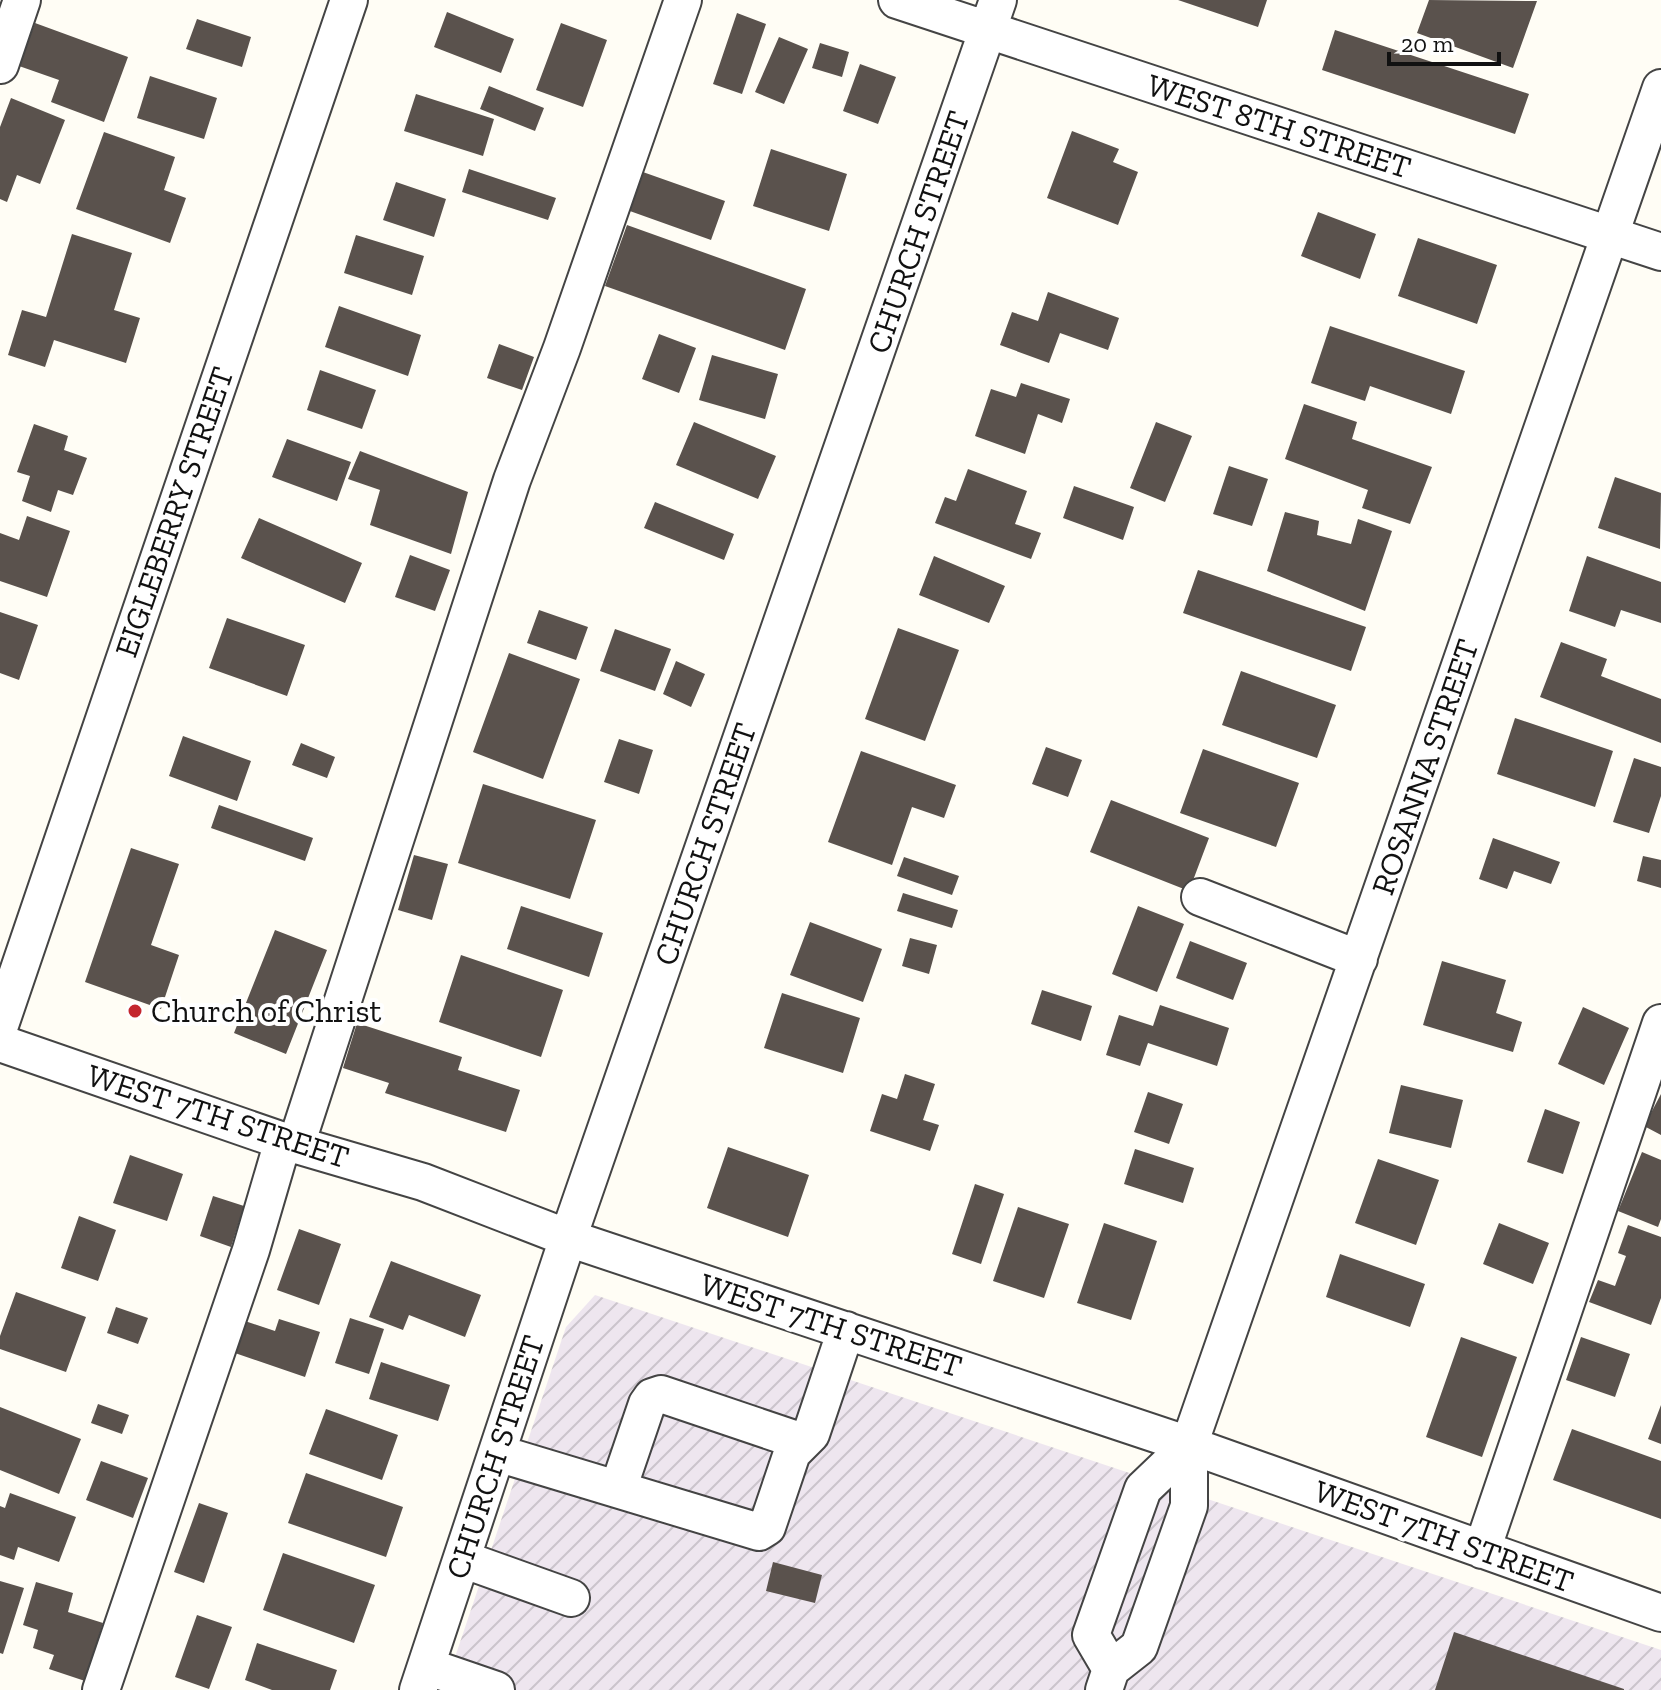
<svg xmlns="http://www.w3.org/2000/svg" width="1661" height="1690" viewBox="0 0 1661 1690" font-family="'Zilla Slab',serif">
<style>
.industrial{fill:url(#industrial-furrows)}
.building{fill:#5a524d}
.lines{fill:none;stroke-linecap:round;stroke-linejoin:round}
.minor-casing{stroke:#444;stroke-width:40}
.minor{stroke:#fff;stroke-width:36}
.poi-dot{fill:#c4262e;stroke:#fff;stroke-width:3}
.labels{text-anchor:middle;stroke-width:8;stroke-linejoin:round;paint-order:stroke}
.street-label{font-size:32px;fill:#111;stroke:#fff}
.poi-label{font-size:32px;fill:#111;stroke:#fff;text-anchor:start}
</style>
<defs>
<pattern id="industrial-furrows" width="10" height="10" patternUnits="userSpaceOnUse" patternTransform="scale(2)"><rect width="10" height="10" fill="#eee6ef"/><path d="M-1 1l2-2M0 10L10 0M9 11l2-2" fill="none" stroke="#cbc4cc"/></pattern>
</defs>
<rect width="100%" height="100%" fill="#fffdf5"/>
<path class="industrial" d="M595 1295 1661 1650V1690H444L566 1327Z"/>
<path class="building" d="M1178 0H1267L1258 27Z
M1429 0 1537 1 1513 68 1417 33Z
M447 12 514 39 501 73 434 47Z
M737 13 766 24 742 94 713 84Z
M197 19 251 37 242 67 186 49Z
M35 23 128 57 104 122 51 102 59 80 19 66Z
M561 23 607 40 583 107 536 90Z
M1335 30 1529 94 1515 134 1322 70Z
M779 37 808 49 784 104 755 92Z
M820 43 849 52 842 77 812 68Z
M860 64 896 77 878 124 843 111Z
M150 76 217 98 204 139 137 118Z
M489 86 544 108 535 131 480 109Z
M416 94 494 119 483 156 404 131Z
M11 98 65 120 40 184 17 175 7 202 0 199V127Z
M1072 131 1119 149 1113 162 1138 172 1118 225 1047 198Z
M104 132 175 157 164 190 186 198 170 243 76 209Z
M771 149 847 174 829 231 753 206Z
M469 169 556 198 548 220 462 192Z
M640 171 725 201 711 240 627 210Z
M396 182 446 199 434 237 383 220Z
M1318 212 1376 234 1360 279 1301 256Z
M627 225 806 289 785 350 605 286Z
M72 234 132 253 114 310 140 318 126 363 54 340 45 367 8 355 22 310 46 317Z
M356 235 424 256 412 295 344 273Z
M1418 238 1497 265 1477 324 1398 296Z
M1048 292 1119 318 1108 350 1060 333 1049 363 1000 345 1012 312 1038 321Z
M339 306 421 335 408 376 325 347Z
M1330 326 1465 371 1451 414 1370 386 1365 401 1311 383Z
M659 334 696 348 679 393 642 379Z
M499 344 534 357 522 390 487 378Z
M712 355 778 374 765 419 699 400Z
M320 370 376 390 362 429 307 410Z
M1021 383 1070 399 1062 423 1038 414 1025 454 975 436 991 389 1016 397Z
M1304 404 1357 422 1352 439 1432 467 1410 524 1362 508 1368 490 1285 459Z
M694 422 776 456 758 499 676 465Z
M1156 422 1192 436 1165 502 1130 488Z
M34 424 68 436 64 450 87 458 73 495 58 490 51 512 22 501 30 476 17 472Z
M287 439 351 462 337 501 272 477Z
M360 451 468 492 451 554 370 525 380 490 348 479Z
M1229 466 1268 479 1252 526 1213 514Z
M968 469 1027 491 1015 524 1041 533 1031 559 935 523 945 497 956 501Z
M1615 477 1661 493 1660 549 1598 528Z
M1074 486 1134 507 1123 540 1063 518Z
M655 502 734 534 724 560 644 528Z
M1285 512 1319 521 1317 535 1351 544 1358 519 1392 531 1365 611 1267 571Z
M27 516 70 531 47 597 0 581V533L19 540Z
M259 518 362 563 345 603 241 558Z
M410 555 450 570 435 611 395 597Z
M934 556 1005 586 989 623 919 595Z
M1587 556 1661 582V623L1621 610 1615 627 1569 611Z
M1198 570 1366 627 1351 671 1183 613Z
M539 610 588 627 576 660 527 643Z
M0 612 38 625 19 680 0 673Z
M227 618 305 645 287 696 209 668Z
M898 628 959 650 925 741 865 719Z
M615 629 671 649 655 691 600 671Z
M1561 642 1607 659 1601 676 1661 699V743L1540 697Z
M509 653 580 679 543 779 473 752Z
M676 661 705 674 691 707 663 694Z
M1241 671 1336 705 1317 758 1222 725Z
M1515 718 1613 751 1595 807 1497 774Z
M183 736 251 761 237 801 169 776Z
M619 739 653 750 639 794 604 782Z
M301 743 335 757 327 778 292 765Z
M1046 747 1082 760 1068 797 1032 784Z
M1203 749 1299 783 1276 847 1180 813Z
M861 751 956 785 944 818 912 807 892 865 828 842Z
M1634 758 1661 767V796L1649 833 1613 822Z
M483 784 596 820 570 899 458 863Z
M1111 800 1209 838 1189 891 1090 852Z
M219 805 313 838 305 861 211 828Z
M1493 838 1560 862 1551 884 1514 871 1507 889 1479 879Z
M131 848 179 864 151 945 179 955 161 1009 85 982Z
M414 855 448 864 432 920 398 910Z
M1643 856 1661 860V888L1637 881Z
M904 857 959 876 952 895 897 876Z
M903 893 958 910 952 928 897 911Z
M521 906 603 933 589 977 507 949Z
M1138 906 1184 924 1157 992 1112 974Z
M810 922 882 949 863 1002 790 975Z
M275 930 327 950 286 1054 234 1033Z
M910 938 937 945 929 974 902 966Z
M1190 941 1247 963 1233 1000 1176 978Z
M461 955 563 990 541 1057 439 1022Z
M1442 961 1506 980 1496 1013 1522 1022 1513 1052 1423 1025Z
M1042 990 1092 1006 1081 1041 1031 1024Z
M782 993 860 1018 843 1073 764 1048Z
M1160 1005 1229 1028 1217 1066 1148 1043 1140 1066 1106 1055 1119 1015 1153 1026Z
M1583 1007 1629 1028 1604 1085 1558 1064Z
M357 1023 462 1057 458 1070 520 1090 506 1132 385 1093 389 1083 343 1068Z
M905 1074 935 1084 923 1120 939 1125 930 1151 870 1131 882 1094 897 1099Z
M1401 1085 1463 1100 1451 1148 1389 1133Z
M1148 1092 1183 1104 1169 1144 1134 1132Z
M1661 1094V1135L1644 1126Z
M1545 1109 1580 1122 1563 1174 1527 1162Z
M728 1147 809 1175 788 1237 707 1208Z
M1135 1149 1194 1168 1183 1203 1124 1184Z
M1642 1152 1661 1160V1219L1658 1227 1618 1211Z
M130 1155 183 1174 167 1221 113 1203Z
M1378 1159 1439 1180 1416 1245 1355 1223Z
M975 1184 1004 1194 981 1264 952 1254Z
M213 1196 244 1206 231 1247 200 1236Z
M1018 1207 1069 1224 1044 1298 993 1281Z
M79 1216 116 1230 98 1281 61 1268Z
M1104 1223 1157 1241 1131 1320 1077 1303Z
M1499 1223 1549 1243 1533 1284 1483 1264Z
M1628 1225 1661 1237V1298L1651 1325 1589 1302 1598 1280 1615 1286 1626 1256 1618 1253Z
M299 1229 341 1244 319 1305 277 1290Z
M1340 1254 1425 1284 1410 1327 1326 1297Z
M391 1261 481 1295 465 1337 409 1315 403 1330 369 1317Z
M16 1292 86 1317 66 1372 0 1349V1336Z
M116 1307 148 1318 138 1344 107 1333Z
M350 1318 384 1329 369 1374 335 1363Z
M279 1319 320 1332 305 1377 232 1352 242 1320 275 1331Z
M1461 1337 1517 1357 1482 1457 1426 1437Z
M1581 1337 1630 1354 1615 1397 1566 1380Z
M381 1362 450 1385 438 1421 369 1399Z
M98 1404 129 1415 122 1434 91 1423Z
M1661 1405V1444L1648 1439Z
M0 1407 81 1439 59 1494 0 1470Z
M326 1409 398 1435 382 1480 309 1454Z
M1572 1429 1661 1461V1519L1553 1480Z
M101 1461 148 1478 133 1518 86 1500Z
M306 1473 403 1507 386 1557 288 1523Z
M10 1493 76 1517 59 1562 18 1547 14 1560 0 1555V1506L5 1508Z
M199 1503 228 1513 204 1583 174 1572Z
M283 1553 375 1585 354 1643 263 1610Z
M773 1562 822 1575 815 1603 766 1591Z
M0 1581 24 1588 3 1654 0 1653Z
M36 1582 73 1593 68 1612 103 1623 85 1681 49 1669 54 1655 33 1648 38 1630 23 1625Z
M197 1615 232 1627 209 1689 175 1677Z
M1454 1632 1624 1689V1690H1435Z
M257 1643 337 1670 330 1690H272L245 1680Z"/>
<g class="lines">
<defs>
<path id="minor" d="M897 0 1661 252
M0 65 22 0
M1200 897 1359 959
M0 1025 349 0
M0 1043 283 1141 423 1182 568 1238 1189 1445 1661 1613
M296 1145 512 480 562 348 683 0
M497 1453 759 1532 767 1527 792 1453 811 1434 846 1330
M618 1489 647 1404 652 1397 661 1394 803 1442
M1482 1550 1661 1023
M462 1559 571 1598
M426 1666 496 1690
M1111 1669 1091 1635 1143 1489 1189 1445
M101 1690 251 1250 283 1141
M418 1690 568 1238 998 0
M1104 1690 1111 1669 1139 1647 1189 1506V1445L1661 88"/>
</defs>
<use href="#minor" class="minor-casing"/>
<use href="#minor" class="minor"/>
</g>
<circle class="poi-dot" cx="135" cy="1011" r="8"/>
<g class="labels">
<g class="street-label">
<text transform="translate(1279 126) rotate(18)" y="11">WEST 8TH STREET</text>
<text transform="translate(918 232) rotate(-71)" y="11">CHURCH STREET</text>
<text transform="translate(174 512) rotate(-71)" y="11">EIGLEBERRY STREET</text>
<text transform="translate(1425 767) rotate(-71)" y="11">ROSANNA STREET</text>
<text transform="translate(705 844) rotate(-71)" y="11">CHURCH STREET</text>
<text transform="translate(218 1116) rotate(18)" y="11">WEST 7TH STREET</text>
<text transform="translate(831 1325) rotate(18)" y="11">WEST 7TH STREET</text>
<text transform="translate(495 1457) rotate(-72)" y="11">CHURCH STREET</text>
<text transform="translate(1444 1536) rotate(20)" y="11">WEST 7TH STREET</text>
</g>
<g class="poi-label">
<text x="151" y="1022">Church of Christ</text>
</g>
</g>
<path d="M1389 52v12h110v-12" fill="none" stroke="#111111" stroke-width="4"/>
<text x="1401" y="52" font-size="24" fill="#111111" stroke="#ffffff" stroke-width="6" paint-order="stroke">20 m</text>
</svg>
